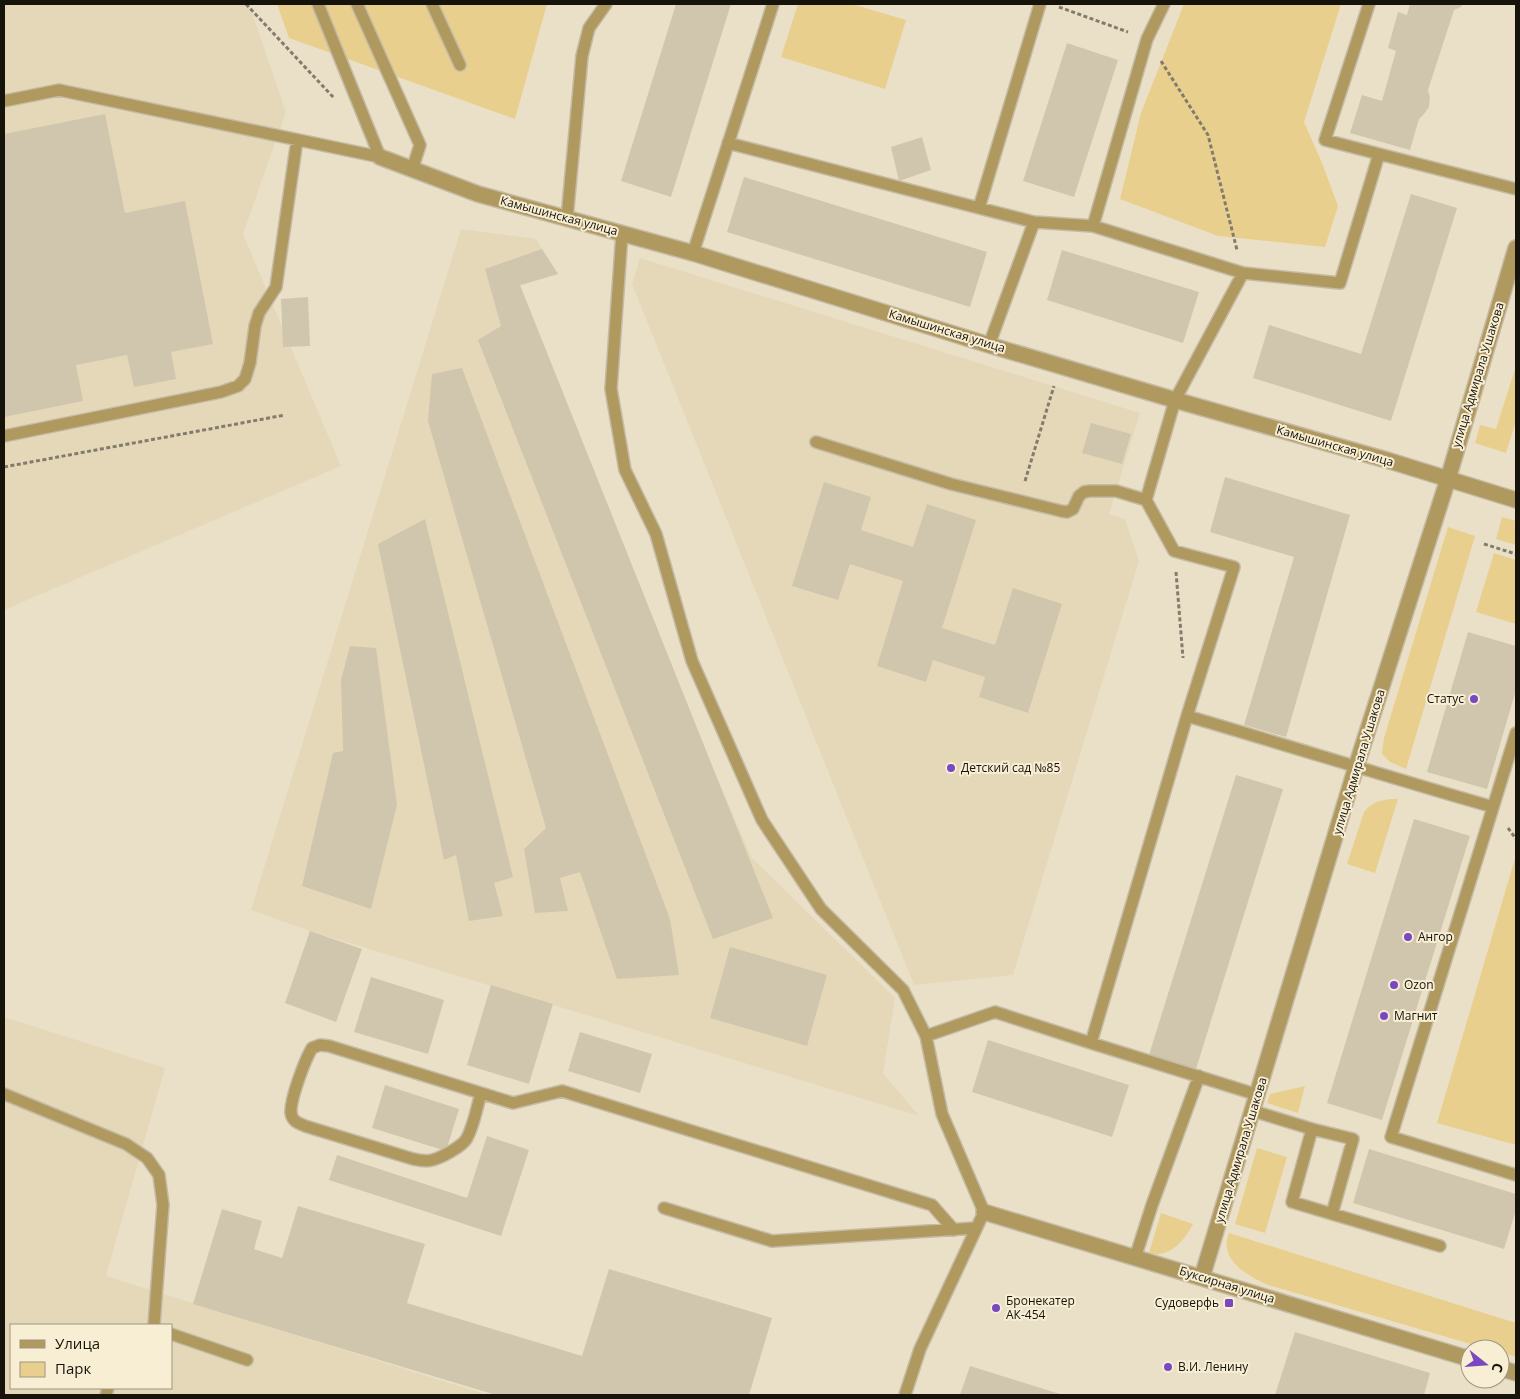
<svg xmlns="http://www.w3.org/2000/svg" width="1520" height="1399" viewBox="0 0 1520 1399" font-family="'Open Sans',sans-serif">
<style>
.built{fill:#e5d8b8;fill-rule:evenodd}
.green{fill:#e9cf8e}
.building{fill:#d0c6ad}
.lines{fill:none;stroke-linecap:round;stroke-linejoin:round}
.service-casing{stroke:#c4bba6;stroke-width:14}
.minor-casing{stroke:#c4bba6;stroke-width:18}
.tertiary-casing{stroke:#c4bba6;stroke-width:18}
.path{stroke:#837c6c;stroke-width:3;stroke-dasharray:4 2.5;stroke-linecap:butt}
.service{stroke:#b0995f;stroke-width:11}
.minor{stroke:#b0995f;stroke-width:15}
.tertiary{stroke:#b0995f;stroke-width:15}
.poi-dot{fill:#7948c0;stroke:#f8eed4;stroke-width:2}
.labels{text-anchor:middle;stroke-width:4;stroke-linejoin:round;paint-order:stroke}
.street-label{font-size:12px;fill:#16130a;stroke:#f8eed4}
.poi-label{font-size:12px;fill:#16130a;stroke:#f8eed4;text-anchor:start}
</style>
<rect width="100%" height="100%" fill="#eae0c8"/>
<path class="built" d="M4 4H249L286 112 243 234 341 466 4 610Z
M461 229 536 239 558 274 520 286 632 577 751 857 895 998 883 1073 919 1116 310 931 251 910Z
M640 258 1140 413 1109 514 1125 519 1139 561 1013 975 914 985 632 284Z
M4 1017 165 1068 106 1276 488 1395H4ZM11 1325H171V1388H11Z"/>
<path class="green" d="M277 4H547L515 119 289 38Z
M798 4H852L906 20 885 89 781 57Z
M1184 4H1341L1304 122 1322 163 1338 206 1325 247 1218 236 1120 199 1141 113Z
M1516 366V421L1506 453 1475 443 1480 425 1496 429Z
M1502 517 1516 521V545L1496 539Z
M1448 527 1475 536 1406 769 1390 762 1382 754 1384 738Z
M1494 553 1516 560V624L1476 612Z
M1391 799H1398L1375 873 1347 864 1364 812C1371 803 1380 800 1391 799Z
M1516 855V1145L1437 1123Z
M1305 1086 1298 1113 1267 1103 1270 1094Z
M1257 1148 1287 1157 1265 1233 1235 1224Z
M1161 1213 1193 1224C1185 1240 1169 1259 1149 1253Z
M1229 1233 1516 1323V1357L1500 1352V1349H1488L1268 1285C1248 1276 1218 1260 1229 1233Z"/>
<path class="building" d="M676 4H731L671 197 621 181Z
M1410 4H1462L1461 7 1454 10 1428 90 1430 98 1429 107 1424 114 1419 119 1410 150 1350 133 1362 95 1382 101 1396 51 1388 48 1398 12 1407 15Z
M1067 43 1118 60 1074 197 1023 181Z
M105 114 125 213 185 201 213 344 171 352 176 379 134 387 127 355 76 365 83 401 4 417V134Z
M922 137 931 170 899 181 891 147Z
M744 177 987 252 970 307 727 232Z
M1411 194 1457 208 1391 421 1253 378 1269 325 1361 354Z
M542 249 558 274 520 285 773 918 713 939 478 340 501 326 485 269Z
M1062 250 1199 292 1183 343 1047 300Z
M308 297 310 346 283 347 281 299Z
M462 368 670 919 679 975 617 979 580 872 560 878 568 911 535 913 524 849 546 828 428 421 432 374Z
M1091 423 1131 434 1122 464 1082 453Z
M1225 477 1350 515 1286 737 1244 725 1294 557 1210 532Z
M824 482 871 497 861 530 913 547 927 504 976 520 942 628 995 645 1013 588 1062 604 1028 713 979 697 985 677 933 660 926 682 877 666 903 581 850 564 838 600 792 586Z
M425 519 513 877 494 883 503 916 469 921 456 855 444 860 378 544Z
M1468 632 1516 646V690L1487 789 1427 772Z
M350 646 376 648 397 805 371 909 302 886 333 753 343 751 341 680Z
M1236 775 1283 789 1196 1069 1149 1055Z
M1414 819 1470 836 1382 1120 1327 1103Z
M310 931 362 949 336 1022 285 1003Z
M730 947 827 975 807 1046 710 1018Z
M371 977 444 1000 428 1054 354 1032Z
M491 985 553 1004 529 1084 467 1065Z
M580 1032 652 1054 640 1093 568 1071Z
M988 1040 1129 1085 1112 1137 972 1092Z
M385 1085 459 1109 446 1151 372 1128Z
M487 1136 529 1150 501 1236 329 1180 337 1155 467 1198Z
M1369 1149 1516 1194V1210L1504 1249 1353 1203Z
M298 1206 425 1244 407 1303 582 1356 609 1269 772 1318 749 1395H496L193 1304 222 1209 262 1221 254 1249 282 1258Z
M1295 1332 1430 1373 1424 1395H1275Z
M970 1366 1063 1395H960Z"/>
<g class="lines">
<defs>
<path id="service" d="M318 4 380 157
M357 4 420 145 412 170
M432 4 460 65
M4 101 59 90 380 157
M728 143 979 208
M1379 154 1516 189
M567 218 582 56 589 28 606 4
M1034 222 1093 226 1243 273
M1093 226 1147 39 1164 4
M622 233 611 389 625 470 656 534 692 661 762 820 821 909 903 990 926 1036 942 1114 984 1212 920 1349 905 1395
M693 253 773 4
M989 345 1034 222 979 208 1040 4
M4 436 221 392 238 386 245 379 250 363 255 326 259 313 276 287 297 140
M816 442 951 484 1061 511 1067 512 1073 509 1079 496 1084 492 1090 491H1116L1146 500 1174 551 1234 567 1187 716 1091 1043 1258 1095
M1146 500 1175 400 1243 273 1340 283 1379 154 1325 140 1369 4
M1187 716C1290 746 1391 778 1493 807
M1516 733 1391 1137 1516 1175
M926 1036 995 1012 1091 1043
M481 1093C477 1107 474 1125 467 1138 463 1146 441 1158 432 1160 425 1162 419 1160 413 1159L305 1126C298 1123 292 1121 291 1113 290 1099 305 1060 312 1048L320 1045 329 1046 513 1103 562 1091 932 1205 954 1230
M4 1094 126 1144 147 1158 159 1175 163 1205 154 1325
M1253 1111 1312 1129 1292 1202 1440 1246
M1312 1129 1353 1139 1332 1214
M664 1208 772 1241 976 1228
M1135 1258 1152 1205 1199 1076
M171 1334 247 1360
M106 1395 108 1388"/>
<path id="minor" d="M380 157 478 194 693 253 989 345 1175 400 1390 461 1516 500
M984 1212 1470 1359
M1500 1368 1516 1373"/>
<path id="tertiary" d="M1202 1277 1356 767 1448 479 1516 248"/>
</defs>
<use href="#service" class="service-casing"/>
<use href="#minor" class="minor-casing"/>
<use href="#tertiary" class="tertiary-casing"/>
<path class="path" d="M246 4 334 98
M1059 7 1128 32
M1161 61 1208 135 1237 250
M4 467 285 415
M1025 481 1054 386
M1484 544 1516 554
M1176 572 1183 658
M1508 828 1516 839"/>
<use href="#service" class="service"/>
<use href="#minor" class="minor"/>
<use href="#tertiary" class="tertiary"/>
</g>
<g class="poi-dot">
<circle cx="1474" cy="699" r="5"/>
<circle cx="951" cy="768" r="5"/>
<circle cx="1408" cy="937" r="5"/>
<circle cx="1394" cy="985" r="5"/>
<circle cx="1384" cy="1016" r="5"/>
<rect x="1224" y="1298" width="10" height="10" rx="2.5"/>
<circle cx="996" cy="1308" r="5"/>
<circle cx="1168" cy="1367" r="5"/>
</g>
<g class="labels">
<g class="street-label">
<text transform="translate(559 216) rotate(15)" y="4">Камышинская улица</text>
<text transform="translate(947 331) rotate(17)" y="4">Камышинская улица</text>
<text transform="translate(1478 375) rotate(-73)" y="4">улица Адмирала Ушакова</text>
<text transform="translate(1335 446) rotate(16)" y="4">Камышинская улица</text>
<text transform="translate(1359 762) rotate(-73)" y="4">улица Адмирала Ушакова</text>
<text transform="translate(1241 1150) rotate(-73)" y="4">улица Адмирала Ушакова</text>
<text transform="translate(1227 1285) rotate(17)" y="4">Буксирная улица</text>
</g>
<g class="poi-label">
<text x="1464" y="703" text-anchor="end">Статус</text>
<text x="961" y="772">Детский сад №85</text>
<text x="1418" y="941">Ангор</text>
<text x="1404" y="989">Ozon</text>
<text x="1394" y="1020">Магнит</text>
<text x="1006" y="1305">Бронекатер<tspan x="1006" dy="14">АК-454</tspan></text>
<text x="1219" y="1307" text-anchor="end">Судоверфь</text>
<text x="1178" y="1371">В.И. Ленину</text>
</g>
</g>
<rect width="1520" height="1399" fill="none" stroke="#16130a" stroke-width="10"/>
<rect x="10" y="1324" width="162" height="65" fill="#f8eed4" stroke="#9e9683"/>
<rect x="20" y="1340" width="25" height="8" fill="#b0995f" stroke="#9e9683"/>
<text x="55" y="1349" font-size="15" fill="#16130a">Улица</text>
<rect x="20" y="1362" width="25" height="15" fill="#e9cf8e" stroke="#9e9683"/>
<text x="55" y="1374" font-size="15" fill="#16130a">Парк</text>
<g transform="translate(1485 1364) rotate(107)"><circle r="24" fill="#f8eed4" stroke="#9e9683"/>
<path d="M0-4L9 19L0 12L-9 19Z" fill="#7948c0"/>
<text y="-8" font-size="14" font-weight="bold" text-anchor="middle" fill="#16130a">С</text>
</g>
</svg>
